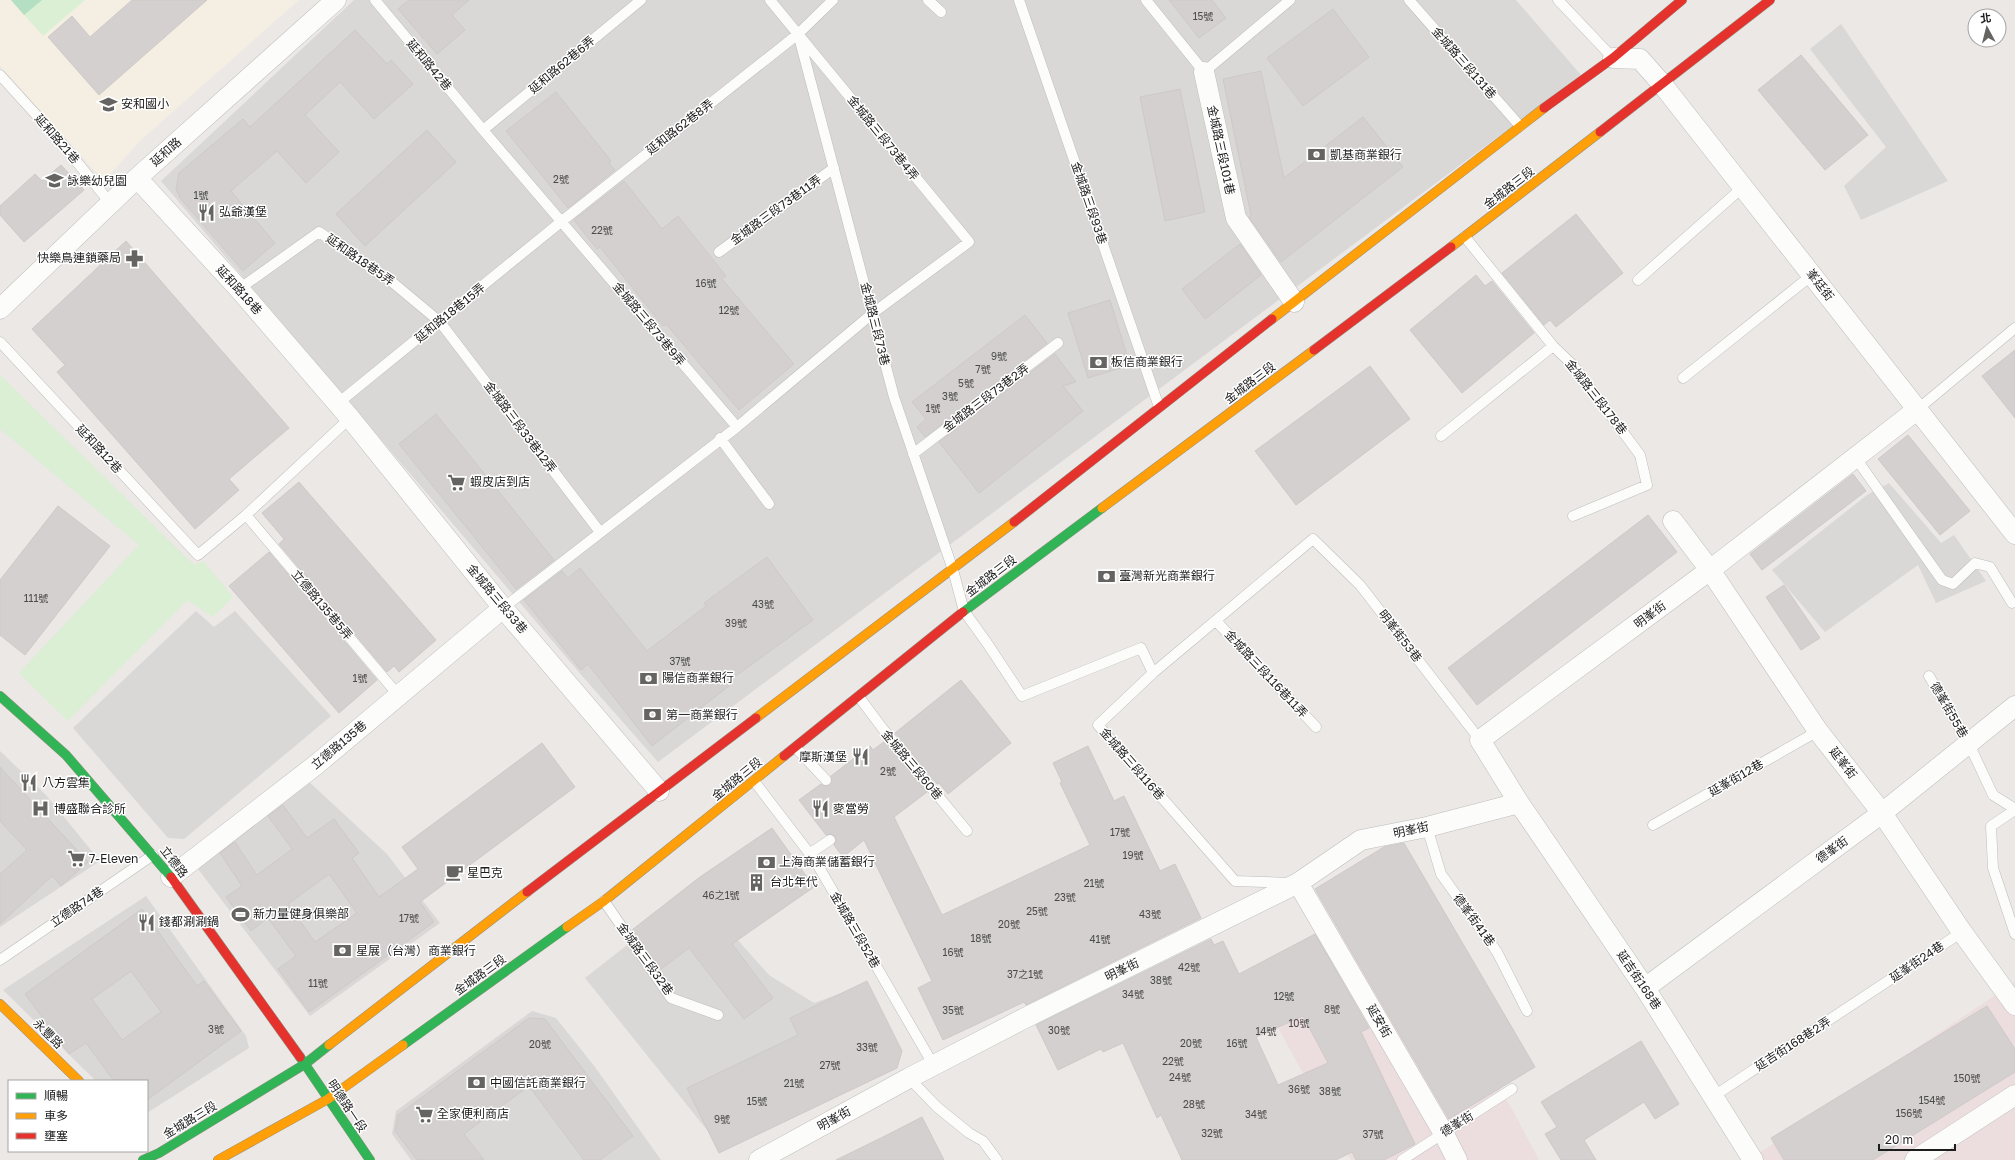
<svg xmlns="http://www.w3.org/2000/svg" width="2015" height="1160" viewBox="0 0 2015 1160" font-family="'Golos Text','Noto Sans TC',sans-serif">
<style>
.residential{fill:#dad8d7}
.commercial{fill:#ecdddf}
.education{fill:#f4efe2}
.religious{fill:#d9d8d7}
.park{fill:#daefd3}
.pitch{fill:#b5dfc2}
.building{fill:#d4d0cf;stroke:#cec9c7;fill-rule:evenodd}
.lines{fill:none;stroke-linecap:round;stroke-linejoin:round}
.lane-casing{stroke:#bebdbc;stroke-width:11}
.street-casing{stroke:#bebdbc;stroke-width:21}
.fast-casing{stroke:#949080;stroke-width:10}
.slow-casing{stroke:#949080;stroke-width:10}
.jam-casing{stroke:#949080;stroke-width:10}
.lane{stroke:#fcfcfb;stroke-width:10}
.street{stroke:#fcfcfb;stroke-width:20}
.fast{stroke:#30b455;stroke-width:9}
.slow{stroke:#ff9f0a;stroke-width:9}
.jam{stroke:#e5322d;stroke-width:9}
.labels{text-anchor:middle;stroke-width:3;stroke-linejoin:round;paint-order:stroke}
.number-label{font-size:10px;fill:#4b4a4a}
.street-label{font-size:12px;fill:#1d1d1d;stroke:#fff}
.poi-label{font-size:12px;fill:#1d1d1d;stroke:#fff;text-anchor:start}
</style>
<rect width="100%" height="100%" fill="#ebe8e6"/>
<path class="residential" d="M354 0H1516L1581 75 658 762 584 678 161 181Z
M0 751 46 795 100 861 0 927Z
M307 780 387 854 440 923 310 1016 198 869Z
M695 892 769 975 814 1003 863 985 711 1135 585 978Z
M146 896 246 1036 249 1048 147 1113V1081H96L3 990Z
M532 1011 556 1018 595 1067 661 1160H411L392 1134 396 1111Z"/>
<path class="commercial" d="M1391 905 1514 1113 1539 1160H1351L1249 975Z
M2015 982V1160H1749Z"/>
<path class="education" d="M0 0H299L139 142 104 181 0 66Z"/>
<path class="religious" d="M1841 24 1948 181 1861 220 1844 186 1886 147 1810 49Z
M1889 483 1941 543 1954 535 1986 581 1936 603 1918 565 1825 632 1772 570 1867 495Z
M196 611 214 627 235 611 331 716 184 839 168 838 73 728Z"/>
<path class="park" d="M11 0H85L43 36Z
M0 375 194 565 203 561 233 597 213 617 187 600 68 721 19 673 139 545 0 429Z"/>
<path class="pitch" d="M11 0H42L24 15Z"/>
<path class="building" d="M132 0H207L99 95 48 37 72 16 90 37Z
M409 0H469L452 15 465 30 437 54 398 9Z
M1169 0H1212L1226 18 1199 38Z
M1333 9 1369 57 1303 106 1267 58Z
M355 30 387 64 391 60 413 84 374 119 340 82 305 115 339 152 306 183 277 151 231 191 275 243 243 271 180 198 176 189 179 173 243 119 250 127Z
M1801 55 1868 135 1825 170 1758 90Z
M1261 71 1284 178 1363 117 1403 167 1281 262 1249 217 1251 215 1223 79Z
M1180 89 1205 212 1165 221 1140 97Z
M556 92 611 161 609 163 615 170 568 208 506 131Z
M427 130 456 162 365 246 336 214Z
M61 165 84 190 24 242 0 215V206L35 174 42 181Z
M624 181 662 229 678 216 726 276 722 279 794 364 739 410 666 324 663 326 600 247 597 249 574 220Z
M1576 214 1623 273 1556 327 1550 320 1544 325 1502 273Z
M126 241 289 428 229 479 239 490 195 529 57 372 65 365 32 329Z
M1240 244 1261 275 1205 319 1182 289Z
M1476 275 1485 286 1492 281 1534 333 1462 393 1410 330Z
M1110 300 1130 365 1088 378 1068 313Z
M1025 315 1047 343 925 437 917 427 926 419 912 402Z
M2015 350V418L1982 376Z
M1055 354 1076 382 1063 386 1083 411 979 493 939 442Z
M1370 366 1410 419 1296 505 1255 451Z
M436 414 554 560 516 589 399 444Z
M1908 435 1970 511 1940 535 1878 459Z
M1853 474 1866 491 1762 570 1750 554Z
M299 482 436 640 399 672 394 666 387 672 279 544 284 539 262 513Z
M58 506 110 546 25 655 0 635V580Z
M1648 515 1677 552 1477 705 1448 668Z
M269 552 377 680 339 713 229 586Z
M767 557 813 620 726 683 729 686 652 746 588 664 581 670 524 600 562 571 568 578 580 568 647 651 706 606 704 603Z
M1784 585 1820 638 1801 650 1766 597Z
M961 680 1011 743 948 794 939 783 937 784 895 733Z
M885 741 927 792 894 817 942 915 1090 845 1060 783 1062 782 1053 763 1088 746 1114 801 1124 796 1160 871 1175 864 1201 918 1026 1005 1024 1002 943 1040 918 988 932 981 864 840 843 857 834 845 836 840 835 836 830 834 826 835 799 800 821 784 824 786 830 785 832 782 831 776 870 746 873 750Z
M542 743 575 787 420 902 434 922 309 1012 278 969 296 956 268 918 251 931 226 897 242 886 220 853 235 842 257 875 292 849 268 816 283 805 307 838 334 819 359 853 352 858 379 897 418 869 402 847ZM329 874 357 913 315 942 288 904Z
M0 767 88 862 61 886 52 876 0 924V874L27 850 0 821Z
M772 828 814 887 732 944 773 998 744 1019 689 948 661 969 632 930 700 877Z
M1404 843 1535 1067 1449 1119 1315 889 1384 847Z
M142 909 197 986 204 981 241 1031 147 1100V1081H114L86 1043 69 1054 25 994ZM131 971 161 1012 122 1040 92 999Z
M1315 934 1369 1028 1361 1032 1415 1144 1384 1160H1356L1352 1152 1336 1160H1182L1161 1115 1157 1118 1123 1043 1103 1052 1101 1049 1058 1070 1036 1025 1211 939 1214 945 1223 941 1239 974ZM1303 1016 1328 1063 1278 1085 1256 1037Z
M867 981 902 1051 897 1068 719 1153 687 1088 798 1035 790 1018Z
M1987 1006 2015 1049V1072L1873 1160H1784L1771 1138Z
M529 1018 545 1019 633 1136 600 1160H584L529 1086 464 1134 484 1160H417L395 1131 398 1115Z
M1641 1041 1679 1104 1655 1119 1644 1102 1584 1140 1596 1160H1561L1545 1134 1557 1127 1541 1102Z
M922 1117 944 1160H836L887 1135Z"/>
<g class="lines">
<defs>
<path id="lane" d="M375 0 483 130 737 427
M928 0 941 12
M1019 0 1159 407
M1146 0 1204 72 1290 0
M1409 0 1520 126
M1558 0 1613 58
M799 37 894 397 953 570 964 611 987 643 1022 696 1141 648 1153 673
M0 75 59 140 111 204
M483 130 641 0
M1465 237 1553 346 1574 366 1640 455 1647 485 1573 516
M719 252 834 168
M1638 280 1743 187
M239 289 319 232 392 282 440 322 600 532
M0 342 198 555 246 515 350 418
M1683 378 1812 275
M337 404 562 221 798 34 833 0
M1918 409 2015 328
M1441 436 1553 346
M720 438 769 504
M913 454 1058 343
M1855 457 1942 580 1953 584 1975 563 1990 567 2012 603
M246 515 399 696
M503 608 737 427 873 313 969 242 770 0
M1216 621 1316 727
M1929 676 1969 744 1993 795 2015 809
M859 697 883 729 967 831
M796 748 826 780
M754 781 816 862 934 1066
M2015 810 1991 826 1993 868 2015 934
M1653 825 1818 731
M1427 827 1441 874 1497 952 1527 1011
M809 854 830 840
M1290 883 1235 881 1098 725 1153 673 1313 539 1360 585 1480 740
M604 901 671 998 718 1015
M0 960 153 855
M909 1078 937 1107 969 1133 983 1141 997 1160
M1714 1096 1962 932
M1402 1160 1512 1089"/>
<path id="street" d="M1613 58 1640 59 1662 84 2015 534
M1204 72 1236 218 1294 302
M137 178 239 289 350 418 503 608 659 791
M0 309 137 178 336 0
M1673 521 1710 570 1818 731 1882 813 1962 932 2015 1005
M1519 803 1645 988 1753 1160
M171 877 317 764 503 608
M1298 883 1443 1132 1457 1160
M1645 988 1882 813 2015 706
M759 1160 909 1078 1025 1018 1298 883 1361 840 1427 827 1519 803 1480 740 1710 570 1918 409
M1915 1160 2015 1095"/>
<path id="fast" d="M963 612 1102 508
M0 696 66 755 171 877
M403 1045 567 927
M300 1057 370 1160
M143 1160 159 1153 305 1064 329 1045"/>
<path id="slow" d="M1451 247 1600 132
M1272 319 1544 108
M1102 508 1314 350
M756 718 1014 522
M567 927 604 901 784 756
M0 1004 79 1081
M329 1045 527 892
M218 1160 328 1099 403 1045"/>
<path id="jam" d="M1544 108 1613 58 1682 0
M1600 132 1770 0
M1314 350 1451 247
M1014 522 1272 319
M784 756 963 612
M171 877 300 1057
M527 892 756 718"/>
</defs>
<use href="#lane" class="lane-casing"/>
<use href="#street" class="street-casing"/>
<use href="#fast" class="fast-casing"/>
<use href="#slow" class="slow-casing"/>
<use href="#jam" class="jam-casing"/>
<use href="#lane" class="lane"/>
<use href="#street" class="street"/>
<use href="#fast" class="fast"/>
<use href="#slow" class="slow"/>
<use href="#jam" class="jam"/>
</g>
<defs>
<symbol id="school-bare" viewBox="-9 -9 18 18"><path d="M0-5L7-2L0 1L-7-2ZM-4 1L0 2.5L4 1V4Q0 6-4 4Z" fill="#656463" stroke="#fff" stroke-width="2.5" paint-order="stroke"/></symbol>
<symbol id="bank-bare" viewBox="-9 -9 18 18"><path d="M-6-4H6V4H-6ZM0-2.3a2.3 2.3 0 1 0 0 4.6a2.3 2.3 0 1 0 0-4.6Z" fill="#656463" stroke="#fff" stroke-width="2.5" paint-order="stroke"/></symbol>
<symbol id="restaurant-bare" viewBox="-9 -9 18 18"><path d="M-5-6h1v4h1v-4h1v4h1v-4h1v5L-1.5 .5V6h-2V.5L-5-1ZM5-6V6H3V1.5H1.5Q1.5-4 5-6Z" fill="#656463" stroke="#fff" stroke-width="2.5" paint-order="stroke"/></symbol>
<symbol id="pharmacy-bare" viewBox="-9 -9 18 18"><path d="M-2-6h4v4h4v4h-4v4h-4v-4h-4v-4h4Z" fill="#656463" stroke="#fff" stroke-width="2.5" paint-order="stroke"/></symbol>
<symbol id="supermarket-bare" viewBox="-9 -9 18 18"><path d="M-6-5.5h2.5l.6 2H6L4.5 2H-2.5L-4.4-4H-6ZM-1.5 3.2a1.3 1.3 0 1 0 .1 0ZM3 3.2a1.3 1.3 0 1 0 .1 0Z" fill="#656463" stroke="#fff" stroke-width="2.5" paint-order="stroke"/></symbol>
<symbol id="hospital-bare" viewBox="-9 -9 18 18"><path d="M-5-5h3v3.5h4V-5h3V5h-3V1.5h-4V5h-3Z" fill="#656463" stroke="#fff" stroke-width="2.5" paint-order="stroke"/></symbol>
<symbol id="cafe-bare" viewBox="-9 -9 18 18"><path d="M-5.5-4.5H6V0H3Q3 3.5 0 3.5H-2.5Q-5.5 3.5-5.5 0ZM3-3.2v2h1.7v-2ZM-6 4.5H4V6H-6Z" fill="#656463" stroke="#fff" stroke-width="2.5" paint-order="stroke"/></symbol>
<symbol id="building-bare" viewBox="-9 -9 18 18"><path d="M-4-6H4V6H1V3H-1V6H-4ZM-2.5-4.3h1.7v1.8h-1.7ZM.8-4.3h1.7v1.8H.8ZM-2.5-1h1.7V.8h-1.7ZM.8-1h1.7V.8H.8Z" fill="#656463" stroke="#fff" stroke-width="2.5" paint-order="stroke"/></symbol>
<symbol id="stadium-bare" viewBox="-9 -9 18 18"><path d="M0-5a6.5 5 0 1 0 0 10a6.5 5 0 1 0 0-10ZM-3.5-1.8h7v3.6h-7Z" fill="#656463" stroke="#fff" stroke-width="2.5" paint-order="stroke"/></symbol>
</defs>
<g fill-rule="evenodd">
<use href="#school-bare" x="96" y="92" width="25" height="25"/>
<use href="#bank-bare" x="1304" y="142" width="25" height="25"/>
<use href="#school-bare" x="42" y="168" width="25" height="25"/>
<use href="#restaurant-bare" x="194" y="200" width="25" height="25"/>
<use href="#pharmacy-bare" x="122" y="246" width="25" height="25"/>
<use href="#bank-bare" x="1086" y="350" width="25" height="25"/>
<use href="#supermarket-bare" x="444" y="470" width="25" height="25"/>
<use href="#bank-bare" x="1094" y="564" width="25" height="25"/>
<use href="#bank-bare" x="636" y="666" width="25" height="25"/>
<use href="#bank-bare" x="640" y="702" width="25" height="25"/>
<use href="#restaurant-bare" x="848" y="744" width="25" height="25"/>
<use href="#restaurant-bare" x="16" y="770" width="25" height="25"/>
<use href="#hospital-bare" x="28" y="796" width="25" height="25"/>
<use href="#restaurant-bare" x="808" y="796" width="25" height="25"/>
<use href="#supermarket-bare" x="64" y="846" width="25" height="25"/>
<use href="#bank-bare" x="754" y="850" width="25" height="25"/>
<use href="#cafe-bare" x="442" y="860" width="25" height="25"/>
<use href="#building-bare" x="744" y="870" width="25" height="25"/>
<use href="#stadium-bare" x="228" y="902" width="25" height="25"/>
<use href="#restaurant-bare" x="134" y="910" width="25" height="25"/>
<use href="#bank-bare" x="330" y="938" width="25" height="25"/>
<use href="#bank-bare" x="464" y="1070" width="25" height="25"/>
<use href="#supermarket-bare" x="412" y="1102" width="25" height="25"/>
</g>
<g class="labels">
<g class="number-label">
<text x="1203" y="20">15號</text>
<text x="561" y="183">2號</text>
<text x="201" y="199">1號</text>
<text x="602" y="234">22號</text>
<text x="706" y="287">16號</text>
<text x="729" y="314">12號</text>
<text x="999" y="360">9號</text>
<text x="983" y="373">7號</text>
<text x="966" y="387">5號</text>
<text x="950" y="400">3號</text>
<text x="933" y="412">1號</text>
<text x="36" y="602">111號</text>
<text x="763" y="608">43號</text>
<text x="736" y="627">39號</text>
<text x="680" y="665">37號</text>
<text x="360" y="682">1號</text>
<text x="888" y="775">2號</text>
<text x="1120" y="836">17號</text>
<text x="1133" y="859">19號</text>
<text x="1094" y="887">21號</text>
<text x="721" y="899">46之1號</text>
<text x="1065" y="901">23號</text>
<text x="1037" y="915">25號</text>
<text x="1150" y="918">43號</text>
<text x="409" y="922">17號</text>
<text x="1009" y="928">20號</text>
<text x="981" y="942">18號</text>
<text x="1100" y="943">41號</text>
<text x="953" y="956">16號</text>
<text x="1189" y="971">42號</text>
<text x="1025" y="978">37之1號</text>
<text x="1161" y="984">38號</text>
<text x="318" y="987">11號</text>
<text x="1133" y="998">34號</text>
<text x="1284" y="1000">12號</text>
<text x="1332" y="1013">8號</text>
<text x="953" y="1014">35號</text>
<text x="1299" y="1027">10號</text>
<text x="216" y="1033">3號</text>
<text x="1059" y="1034">30號</text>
<text x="1266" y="1035">14號</text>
<text x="1191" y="1047">20號</text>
<text x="1237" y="1047">16號</text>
<text x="540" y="1048">20號</text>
<text x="867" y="1051">33號</text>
<text x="1173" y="1065">22號</text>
<text x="830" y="1069">27號</text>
<text x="1180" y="1081">24號</text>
<text x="1967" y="1082">150號</text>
<text x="794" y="1087">21號</text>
<text x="1299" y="1093">36號</text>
<text x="1330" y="1095">38號</text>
<text x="1932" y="1104">154號</text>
<text x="757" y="1105">15號</text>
<text x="1194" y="1108">28號</text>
<text x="1909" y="1117">156號</text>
<text x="1256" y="1118">34號</text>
<text x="722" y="1123">9號</text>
<text x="1212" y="1137">32號</text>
<text x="1373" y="1138">37號</text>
</g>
<g class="street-label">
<text transform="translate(1464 63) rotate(49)" y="4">金城路三段131巷</text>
<text transform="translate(429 65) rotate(50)" y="4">延和路42巷</text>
<text transform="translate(562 65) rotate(-40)" y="4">延和路62巷6弄</text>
<text transform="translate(680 127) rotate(-38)" y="4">延和路62巷8弄</text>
<text transform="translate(883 138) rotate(51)" y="4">金城路三段73巷4弄</text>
<text transform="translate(57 139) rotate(49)" y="4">延和路21巷</text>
<text transform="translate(1221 150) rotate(78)" y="4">金城路三段101巷</text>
<text transform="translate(166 152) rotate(-42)" y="4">延和路</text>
<text transform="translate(1509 188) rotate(-38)" y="4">金城路三段</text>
<text transform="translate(1089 203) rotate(71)" y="4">金城路三段93巷</text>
<text transform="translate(776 210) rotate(-36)" y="4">金城路三段73巷11弄</text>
<text transform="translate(360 260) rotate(35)" y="4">延和路18巷5弄</text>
<text transform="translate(1820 285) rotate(52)" y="4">峯廷街</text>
<text transform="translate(239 290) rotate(48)" y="4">延和路18巷</text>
<text transform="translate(450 313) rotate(-39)" y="4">延和路18巷15弄</text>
<text transform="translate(649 324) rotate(50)" y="4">金城路三段73巷9弄</text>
<text transform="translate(875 324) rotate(76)" y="4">金城路三段73巷</text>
<text transform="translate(1250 383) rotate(-37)" y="4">金城路三段</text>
<text transform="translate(1596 397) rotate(52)" y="4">金城路三段178巷</text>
<text transform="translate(986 398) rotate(-37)" y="4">金城路三段73巷2弄</text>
<text transform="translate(520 427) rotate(53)" y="4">金城路三段33巷12弄</text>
<text transform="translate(99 449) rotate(47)" y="4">延和路12巷</text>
<text transform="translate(991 576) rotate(-37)" y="4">金城路三段</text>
<text transform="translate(497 599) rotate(50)" y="4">金城路三段33巷</text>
<text transform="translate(322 605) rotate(50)" y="4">立德路135巷5弄</text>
<text transform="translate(1650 615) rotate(-37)" y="4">明峯街</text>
<text transform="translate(1400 636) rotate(52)" y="4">明峯街53巷</text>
<text transform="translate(1266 674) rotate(47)" y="4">金城路三段116巷11弄</text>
<text transform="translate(1949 710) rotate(60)" y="4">德峯街55巷</text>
<text transform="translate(339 745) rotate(-40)" y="4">立德路135巷</text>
<text transform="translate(1843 763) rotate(52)" y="4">延峯街</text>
<text transform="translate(1132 764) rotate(49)" y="4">金城路三段116巷</text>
<text transform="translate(912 765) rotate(50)" y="4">金城路三段60巷</text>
<text transform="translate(1736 778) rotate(-30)" y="4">延峯街12巷</text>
<text transform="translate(737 779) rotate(-39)" y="4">金城路三段</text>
<text transform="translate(1411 830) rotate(-12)" y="4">明峯街</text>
<text transform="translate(1832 850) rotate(-36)" y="4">德峯街</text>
<text transform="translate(174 862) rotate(52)" y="4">立德路</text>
<text transform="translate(77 907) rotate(-34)" y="4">立德路74巷</text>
<text transform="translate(1474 920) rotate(54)" y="4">德峯街41巷</text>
<text transform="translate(855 930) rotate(60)" y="4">金城路三段52巷</text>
<text transform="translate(645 959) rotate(54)" y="4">金城路三段32巷</text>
<text transform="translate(1917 962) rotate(-34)" y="4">延峯街24巷</text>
<text transform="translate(1122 970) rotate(-26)" y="4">明峯街</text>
<text transform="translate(480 975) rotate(-36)" y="4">金城路三段</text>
<text transform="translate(1639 980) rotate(56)" y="4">延吉街168巷</text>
<text transform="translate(1379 1021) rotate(60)" y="4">延安街</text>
<text transform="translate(48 1034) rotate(45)" y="4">永豐路</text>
<text transform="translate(1793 1044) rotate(-33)" y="4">延吉街168巷2弄</text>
<text transform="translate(347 1106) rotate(56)" y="4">明德路一段</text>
<text transform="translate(834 1119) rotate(-29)" y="4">明峯街</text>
<text transform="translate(190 1120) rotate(-31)" y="4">金城路三段</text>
<text transform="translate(1457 1124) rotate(-32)" y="4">德峯街</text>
</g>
<g class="poi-label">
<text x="121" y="108">安和國小</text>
<text x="1330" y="159">凱基商業銀行</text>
<text x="67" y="185">詠樂幼兒園</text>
<text x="219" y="216">弘爺漢堡</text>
<text x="121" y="262" text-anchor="end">快樂鳥連鎖藥局</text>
<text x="1111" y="366">板信商業銀行</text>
<text x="470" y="486">蝦皮店到店</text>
<text x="1119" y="580">臺灣新光商業銀行</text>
<text x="662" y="682">陽信商業銀行</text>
<text x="666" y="719">第一商業銀行</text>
<text x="847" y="761" text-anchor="end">摩斯漢堡</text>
<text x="42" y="787">八方雲集</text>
<text x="54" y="813">博盛聯合診所</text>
<text x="833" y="813">麥當勞</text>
<text x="89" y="863">7-Eleven</text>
<text x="779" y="866">上海商業儲蓄銀行</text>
<text x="467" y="877">星巴克</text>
<text x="770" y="886">台北年代</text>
<text x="253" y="918">新力量健身俱樂部</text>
<text x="159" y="926">錢都涮涮鍋</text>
<text x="356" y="955">星展（台灣）商業銀行</text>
<text x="490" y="1087">中國信託商業銀行</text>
<text x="437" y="1118">全家便利商店</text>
</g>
</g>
<rect x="8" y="1080" width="140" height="72" fill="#ffffff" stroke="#a5a5a5"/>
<rect x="16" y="1093" width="20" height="6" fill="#30b455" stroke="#a5a5a5"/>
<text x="44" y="1100" font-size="12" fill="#1d1d1d">順暢</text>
<rect x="16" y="1113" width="20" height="6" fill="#ff9f0a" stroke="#a5a5a5"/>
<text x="44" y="1120" font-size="12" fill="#1d1d1d">車多</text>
<rect x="16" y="1133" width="20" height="6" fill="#e5322d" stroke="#a5a5a5"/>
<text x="44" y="1140" font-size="12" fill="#1d1d1d">壅塞</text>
<g transform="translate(1987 28) rotate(353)"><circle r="19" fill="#ffffff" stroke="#a5a5a5"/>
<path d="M0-3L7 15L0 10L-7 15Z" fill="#656463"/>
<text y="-6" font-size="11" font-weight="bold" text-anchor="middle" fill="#1d1d1d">北</text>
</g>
<path d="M1879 1144v6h76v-6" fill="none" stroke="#1d1d1d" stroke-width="2"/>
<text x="1885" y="1144" font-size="12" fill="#1d1d1d" stroke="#ffffff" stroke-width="3" paint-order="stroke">20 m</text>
</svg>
